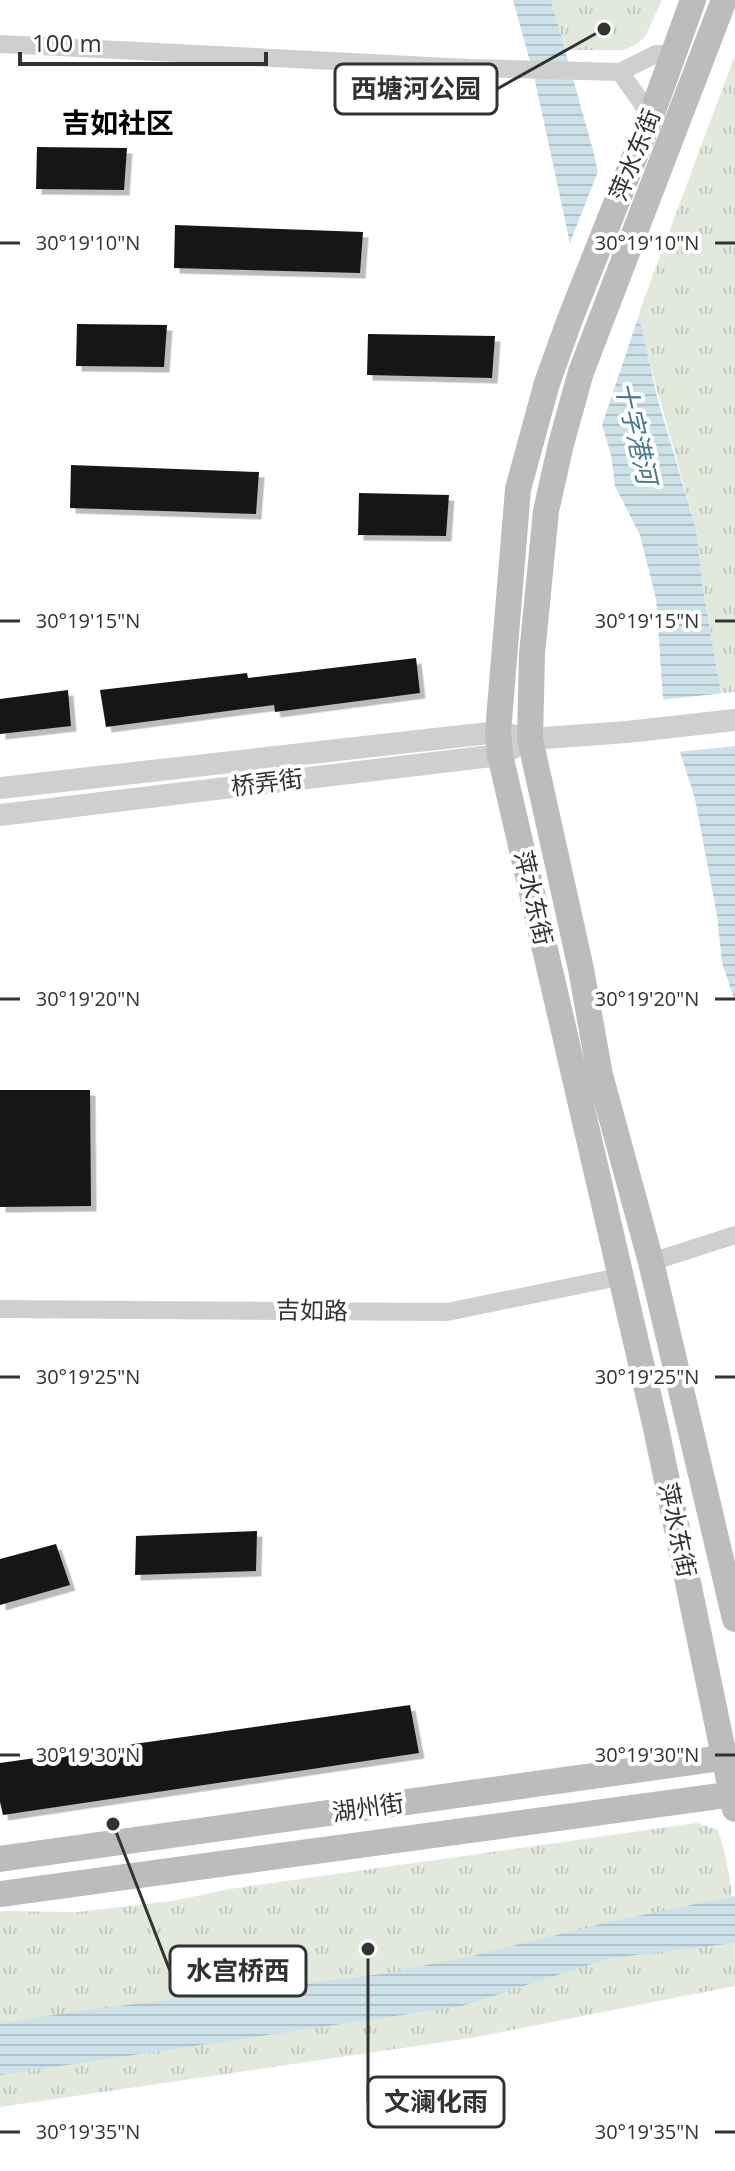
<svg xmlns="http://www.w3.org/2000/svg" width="735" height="2171" viewBox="0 0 735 2171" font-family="'Open Sans','Noto Sans SC',sans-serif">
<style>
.park{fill:url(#park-tufts)}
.water{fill:url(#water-rules)}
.pier{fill:#fff}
.building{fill:#191919;filter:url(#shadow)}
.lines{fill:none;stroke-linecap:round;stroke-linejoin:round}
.minor{stroke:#cfcfcf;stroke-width:18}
.tertiary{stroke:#cfcfcf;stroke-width:22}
.secondary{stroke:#bcbcbc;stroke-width:26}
.ticks{fill:none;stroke:#323232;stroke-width:3}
.labels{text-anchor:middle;stroke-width:8;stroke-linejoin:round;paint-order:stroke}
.street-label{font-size:24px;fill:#323232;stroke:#fff}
.water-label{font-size:26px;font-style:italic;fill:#47788c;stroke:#fff}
.quarter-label{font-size:28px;font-weight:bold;fill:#000;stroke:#fff}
.ticks-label{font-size:20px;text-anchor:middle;fill:#323232;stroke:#fff;stroke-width:8;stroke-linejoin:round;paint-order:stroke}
.leader{fill:none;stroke:#323232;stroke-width:3}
.callout-dot{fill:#323232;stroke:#fff;stroke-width:3}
.callout{fill:#fff;stroke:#323232;stroke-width:3}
.callout-label{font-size:26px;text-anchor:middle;font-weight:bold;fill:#323232}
</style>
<defs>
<pattern id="park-tufts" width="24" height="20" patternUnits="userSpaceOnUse" patternTransform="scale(2)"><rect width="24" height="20" fill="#e3e8dc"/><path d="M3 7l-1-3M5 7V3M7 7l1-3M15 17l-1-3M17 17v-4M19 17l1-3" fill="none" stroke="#c3c7bd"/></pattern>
<pattern id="water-rules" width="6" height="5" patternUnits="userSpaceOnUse" patternTransform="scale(2)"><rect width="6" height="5" fill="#cde1e8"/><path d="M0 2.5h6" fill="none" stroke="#b0c2c7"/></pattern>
<filter id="shadow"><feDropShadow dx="5.5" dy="5.5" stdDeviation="0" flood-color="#0004"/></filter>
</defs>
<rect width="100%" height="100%" fill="#fff"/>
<path class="park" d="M551 0H662L645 37 637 44 624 50H565Z
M735 55V692L721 693 703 590 696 529 637 318Z
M697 1823 718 1830C735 1881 735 1932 735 1986L471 2038 0 2107V1911L78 1912 172 1901 230 1889Z"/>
<path class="water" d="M513 0H551L593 150 620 269 641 326 657 397 696 529 703 590 721 693 735 735V1001L722 963 717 915 695 799 663 698 656 599 640 535 615 486 611 455 598 411 568 234 534 76Z
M735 1896V1943L610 1958 462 2006 0 2075V2024L77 2011 382 1974 472 1956 613 1921Z"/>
<path class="pier" d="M601 164 624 268 640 312 600 431 594 411 567 250Z
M725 693 735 722V746L677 752 659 700Z"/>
<path class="building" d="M37 147 127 148 124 190 36 189Z
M175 225 363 232 360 273 174 268Z
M77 324 167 325 164 367 76 366Z
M368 334 495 336 492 378 367 375Z
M71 465 259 472 256 514 70 508Z
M359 493 449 495 446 536 358 535Z
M416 658 420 693 275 712 274 705 106 727 100 690 247 673 248 678Z
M68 690 71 726 0 734V699Z
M0 1090H90L91 1206 0 1207Z
M257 1531 256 1571 135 1575 136 1536Z
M56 1544 70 1585 0 1605V1559Z
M410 1705 419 1753 3 1815 0 1802V1763Z"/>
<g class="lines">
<path class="minor" d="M0 44 469 68 620 72 656 54H673
M620 72 651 116
M651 1262 735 1235
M0 1309 447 1312 619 1277"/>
<path class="tertiary" d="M0 788 498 732 530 739 627 732 735 720
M0 815 500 755 513 748"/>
<path class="secondary" d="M693 0 651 116 570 319 547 383 518 489 498 732 500 755 656 1428 735 1809
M724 0 581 372 561 444 546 511 532 654 530 739 581 969 600 1075 651 1262 735 1619
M0 1859 735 1756
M0 1894 735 1794"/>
</g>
<path class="ticks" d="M0 243H20M715 243H735M0 621H20M715 621H735M0 999H20M715 999H735M0 1377H20M715 1377H735M0 1755H20M715 1755H735M0 2132H20M715 2132H735"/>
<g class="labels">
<g class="street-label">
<text transform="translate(635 155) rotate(-68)" y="8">萍水东街</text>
<text transform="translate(267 783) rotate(-7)" y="8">桥弄街</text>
<text transform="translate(533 898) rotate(77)" y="8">萍水东街</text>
<text transform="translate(312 1311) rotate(1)" y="8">吉如路</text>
<text transform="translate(677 1530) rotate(78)" y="8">萍水东街</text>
<text transform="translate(368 1808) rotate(-8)" y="8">湖州街</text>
</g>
<g class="water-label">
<text transform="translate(636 433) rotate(77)" y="9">十字港河</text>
</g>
<g class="quarter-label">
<text x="118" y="133">吉如社区</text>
</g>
</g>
<g class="ticks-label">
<text x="647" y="250">30°19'10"N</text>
<text x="88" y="250">30°19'10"N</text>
<text x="88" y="628">30°19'15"N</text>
<text x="647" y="628">30°19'15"N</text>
<text x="88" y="1006">30°19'20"N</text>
<text x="647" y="1006">30°19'20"N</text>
<text x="88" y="1384">30°19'25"N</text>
<text x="647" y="1384">30°19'25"N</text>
<text x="647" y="1762">30°19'30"N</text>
<text x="88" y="1762">30°19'30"N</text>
<text x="647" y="2139">30°19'35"N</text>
<text x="88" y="2139">30°19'35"N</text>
</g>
<path class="leader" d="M604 29L497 89M113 1824L170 1971M368 1949L368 2102"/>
<g class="callout-dot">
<circle cx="604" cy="29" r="8"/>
<circle cx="113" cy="1824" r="8"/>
<circle cx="368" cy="1949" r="8"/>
</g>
<g class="callout">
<rect x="335" y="64" width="162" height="50" rx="8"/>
<rect x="170" y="1946" width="136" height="50" rx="8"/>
<rect x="368" y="2077" width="136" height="50" rx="8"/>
</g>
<g class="callout-label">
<text x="416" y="98">西塘河公园</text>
<text x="238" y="1980">水宫桥西</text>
<text x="436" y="2111">文澜化雨</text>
</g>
<path d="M20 52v12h246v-12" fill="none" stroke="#323232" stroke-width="4"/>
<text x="32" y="52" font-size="24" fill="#323232" stroke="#ffffff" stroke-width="6" paint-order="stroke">100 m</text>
</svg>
